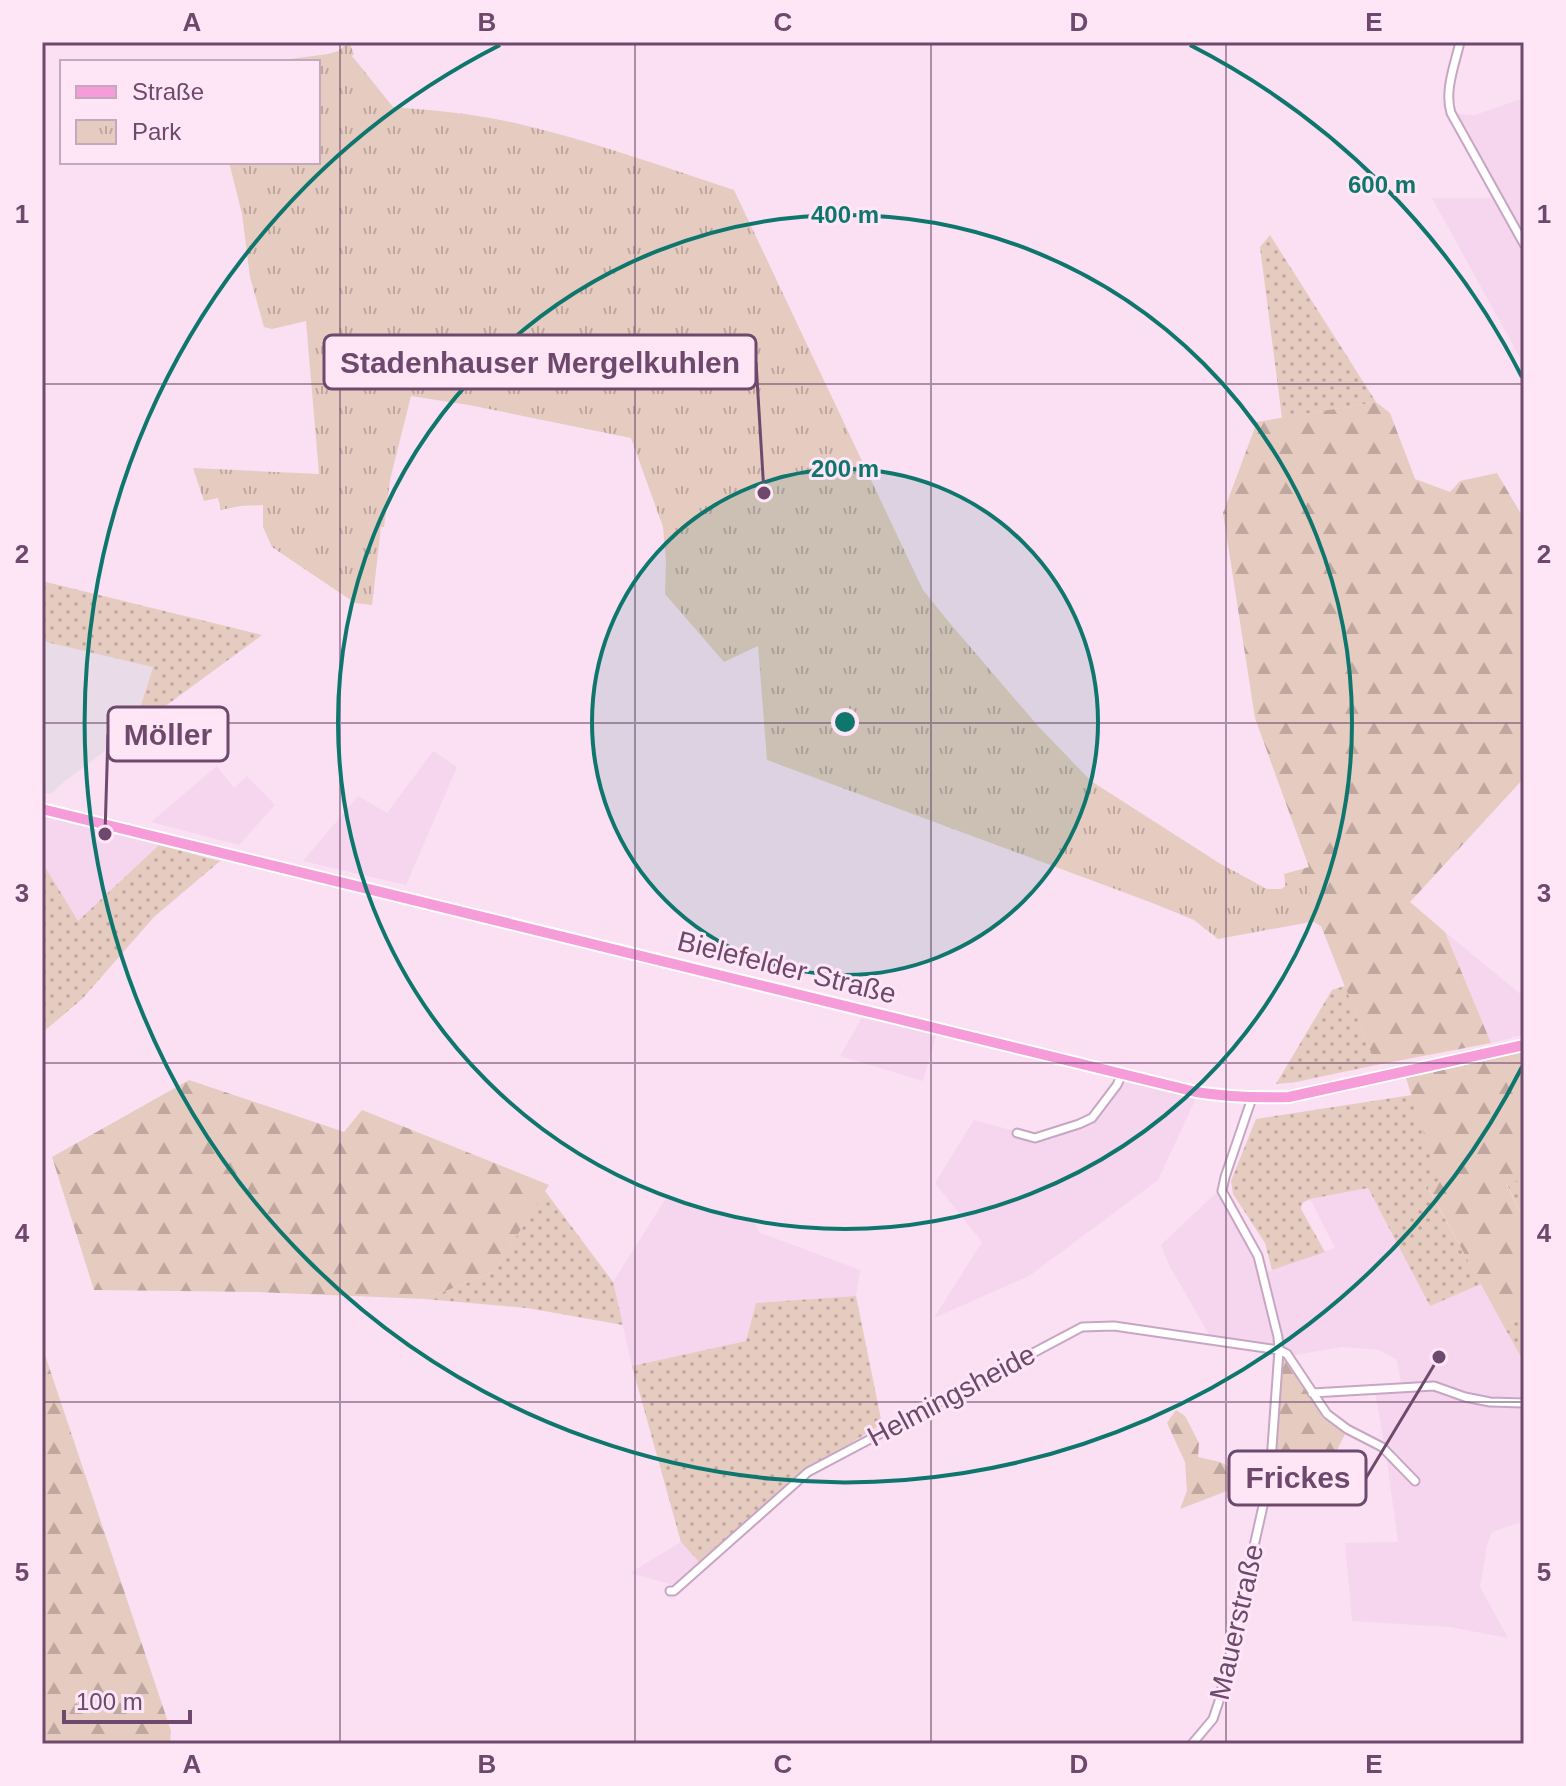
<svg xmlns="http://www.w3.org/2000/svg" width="1566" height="1786" viewBox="0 0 1566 1786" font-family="Arial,sans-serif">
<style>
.residential{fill:#f6d5ee}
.industrial{fill:#e9dbe7}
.grass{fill:url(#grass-dots)}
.forest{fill:url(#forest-firs)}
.park{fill:url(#park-tufts)}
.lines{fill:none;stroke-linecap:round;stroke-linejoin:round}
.minor-casing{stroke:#c7a6c3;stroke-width:11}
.primary-casing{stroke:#fff;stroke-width:14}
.minor{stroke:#fff;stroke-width:7}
.primary{stroke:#f69cd9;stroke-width:10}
.grid{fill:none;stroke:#6f496d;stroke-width:2;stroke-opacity:0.55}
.ring{fill:none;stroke:#0f766e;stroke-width:4}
.labels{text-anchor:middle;stroke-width:6;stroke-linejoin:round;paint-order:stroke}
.street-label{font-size:28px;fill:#6f496d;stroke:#fee6f7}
.centre{fill:#0f766e;stroke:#fee6f7;stroke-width:4}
.ring-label{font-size:24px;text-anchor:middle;font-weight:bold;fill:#0f766e;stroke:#fee6f7;stroke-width:6;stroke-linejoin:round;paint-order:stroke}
.leader{fill:none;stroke:#6f496d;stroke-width:3}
.callout-dot{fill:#6f496d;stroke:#fee6f7;stroke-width:3}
.callout{fill:#fee6f7;stroke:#6f496d;stroke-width:3}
.callout-label{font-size:30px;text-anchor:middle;font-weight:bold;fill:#6f496d}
.neatline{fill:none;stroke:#6f496d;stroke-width:3}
.grid-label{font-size:26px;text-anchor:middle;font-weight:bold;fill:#6f496d}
</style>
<defs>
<pattern id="grass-dots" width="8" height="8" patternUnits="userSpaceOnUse" patternTransform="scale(2)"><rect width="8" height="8" fill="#e6cbc0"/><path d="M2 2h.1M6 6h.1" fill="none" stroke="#bfa7a0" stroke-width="1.8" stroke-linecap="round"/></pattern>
<pattern id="forest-firs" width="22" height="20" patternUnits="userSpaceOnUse" patternTransform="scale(2)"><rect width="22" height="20" fill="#e6cbc0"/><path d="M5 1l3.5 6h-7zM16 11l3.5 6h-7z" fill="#bfa7a0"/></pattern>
<pattern id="park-tufts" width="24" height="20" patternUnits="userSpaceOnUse" patternTransform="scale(2)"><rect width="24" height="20" fill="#e6cbc0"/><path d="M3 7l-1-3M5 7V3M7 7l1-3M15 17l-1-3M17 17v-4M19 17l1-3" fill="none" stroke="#bfa7a0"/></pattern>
</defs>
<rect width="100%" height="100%" fill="#fae0f2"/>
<path class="residential" d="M1524 98V365L1432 198H1492L1500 194 1456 114 1475 115Z
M433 751 457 767 406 885 303 861 358 796 387 813Z
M217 766 234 788 247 776 275 805 239 845 151 822Z
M42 816 159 845 77 922 42 862Z
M1445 932 1524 997V1035L1491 1043Z
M863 1016 937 1032 923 1081 840 1056Z
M1124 1079 1197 1096 1158 1180 1029 1276 934 1318 982 1242 935 1183 974 1120 1040 1138 1095 1120Z
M1368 1188 1430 1306 1481 1284 1524 1362V1521L1492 1532 1487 1545 1480 1587 1508 1638 1450 1627 1352 1621 1345 1543 1398 1542 1386 1454 1374 1386 1401 1384 1397 1360 1379 1350 1342 1347 1295 1355 1273 1347 1211 1338 1168 1263 1161 1245 1218 1191 1261 1274 1335 1248 1310 1199Z
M668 1195 756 1224 758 1232 860 1270 856 1296 756 1303 746 1341 632 1366 613 1282Z
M681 1542 701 1564 677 1586 630 1573Z"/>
<path class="industrial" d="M42 641 153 666 139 711 145 721 65 781 51 794 42 792Z"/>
<path class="grass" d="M1270 235 1376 402 1282 418 1260 247Z
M42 581 262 635 145 721 139 711 153 667 42 641Z
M159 845 220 861 154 917 82 999 42 1033V862L78 921Z
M1345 986 1376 1065 1296 1082 1276 1084 1332 990Z
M1412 1095 1440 1182 1428 1188 1481 1284 1430 1306 1368 1188 1310 1199 1302 1203 1301 1209 1325 1252 1272 1270 1265 1243 1233 1194 1231 1181 1256 1119Z
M1524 1179V1220L1506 1182Z
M545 1191 613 1282 623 1325 527 1308 425 1299 494 1272Z
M856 1296 882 1424 807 1470 701 1564 681 1542 632 1366 746 1341 756 1303Z
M1524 1320V1362L1502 1323Z"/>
<path class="forest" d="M1376 402 1390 413 1415 479 1450 492 1460 481 1497 473 1524 519V778L1410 902 1445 932 1491 1043 1376 1065 1321 926 1288 908 1284 874 1309 867 1255 718 1223 513 1257 422Z
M1524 1052V1179L1506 1183 1524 1220V1320L1502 1323 1428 1187 1439 1181 1406 1078Z
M189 1080 344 1132 362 1110 549 1185 494 1272 425 1299 257 1292 94 1290 52 1157Z
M42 1346 171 1731 170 1744H42Z
M1281 1357 1286 1359 1323 1418 1345 1434 1333 1458 1272 1482Z
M1176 1410 1185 1416 1199 1443 1198 1457 1220 1462 1244 1475 1264 1474 1261 1487 1240 1486 1180 1509 1187 1491 1185 1462 1167 1423Z"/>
<path class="park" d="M349 42 354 54 352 56 393 107C434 110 475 114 515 123 589 140 661 166 734 190L923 590 948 621 1038 726 1091 781 1219 863 1267 889H1281L1305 874 1316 921 1218 939 1194 920 1150 902 767 760 758 646 724 662 665 594 666 561 663 527 631 438 469 405 411 396 390 480 384 527H381L372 605 355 603 272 547 263 527V505L240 506 221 510 218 498 204 501 193 468 319 474 306 321 272 329 264 327 250 277 242 214 229 162H318V62H268L328 54 338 51Z"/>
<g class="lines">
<defs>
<path id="minor" d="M1460 42C1455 64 1444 91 1451 113L1524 244
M1017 1133 1035 1138 1079 1124 1092 1118 1117 1085 1122 1074
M1312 1393 1434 1386 1465 1397 1490 1402 1524 1403
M670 1591H674L808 1472 1082 1327 1114 1326 1279 1350 1287 1354 1327 1414 1347 1429 1382 1447 1415 1481
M1192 1744 1213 1719 1219 1701 1270 1475 1279 1350 1278 1337 1258 1256 1222 1191 1225 1177 1252 1098"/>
<path id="primary" d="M42 809 1196 1092C1227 1097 1257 1098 1289 1097L1524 1045"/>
</defs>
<use href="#minor" class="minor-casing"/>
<use href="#primary" class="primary-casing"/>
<use href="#minor" class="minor"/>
<use href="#primary" class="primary"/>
</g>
<path class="grid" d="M340 42V1744M635 42V1744M931 42V1744M1226 42V1744M42 384H1524M42 723H1524M42 1063H1524M42 1402H1524"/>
<circle cx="845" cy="722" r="253" fill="#0f766e" fill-opacity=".12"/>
<g class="ring">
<circle cx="845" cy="722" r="253"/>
<circle cx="845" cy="722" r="507"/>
<path d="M1522 1067A760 760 0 1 1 500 45M1190 45A760 760 0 0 1 1522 377"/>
</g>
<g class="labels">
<g class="street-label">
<text transform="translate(787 967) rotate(14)" y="10">Bielefelder Straße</text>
<text transform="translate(951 1395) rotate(-28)" y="10">Helmingsheide</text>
<text transform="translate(1236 1622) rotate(-77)" y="10">Mauerstraße</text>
</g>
</g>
<circle cx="845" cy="722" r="12" class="centre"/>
<g class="ring-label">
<text x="1382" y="193">600 m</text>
<text x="845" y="223">400 m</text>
<text x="845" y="477">200 m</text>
</g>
<path class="leader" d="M764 493L756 362M105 834L108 734M1439 1357L1366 1478"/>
<g class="callout-dot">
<circle cx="764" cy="493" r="8"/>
<circle cx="105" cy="834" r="8"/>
<circle cx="1439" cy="1357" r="8"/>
</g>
<g class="callout">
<rect x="324" y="335" width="432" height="54" rx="8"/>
<rect x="108" y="707" width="120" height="54" rx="8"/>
<rect x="1229" y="1451" width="137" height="54" rx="8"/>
</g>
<g class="callout-label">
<text x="540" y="373">Stadenhauser Mergelkuhlen</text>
<text x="168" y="745">Möller</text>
<text x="1298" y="1488">Frickes</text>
</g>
<rect width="1566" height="1786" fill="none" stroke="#fee6f7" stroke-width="88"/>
<rect x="60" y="60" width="260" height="104" fill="#fee6f7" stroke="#c5a7c0" stroke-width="2"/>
<rect x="76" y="86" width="40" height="12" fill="#f69cd9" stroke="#c5a7c0" stroke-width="2"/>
<text x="132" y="100" font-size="24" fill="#6f496d">Straße</text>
<rect x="76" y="120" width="40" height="24" fill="url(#park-tufts)" stroke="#c5a7c0" stroke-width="2"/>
<text x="132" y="140" font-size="24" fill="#6f496d">Park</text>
<path d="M64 1710v12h126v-12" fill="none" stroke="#6f496d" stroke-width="4"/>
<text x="76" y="1710" font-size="24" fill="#6f496d" stroke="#fee6f7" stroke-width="6" paint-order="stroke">100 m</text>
<rect x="44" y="44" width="1478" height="1698" class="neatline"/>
<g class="grid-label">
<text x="192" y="31">A</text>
<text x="487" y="31">B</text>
<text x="783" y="31">C</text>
<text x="1079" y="31">D</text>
<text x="1374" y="31">E</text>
<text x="22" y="223">1</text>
<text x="1544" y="223">1</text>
<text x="22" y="563">2</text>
<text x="1544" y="563">2</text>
<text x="22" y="902">3</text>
<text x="1544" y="902">3</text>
<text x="22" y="1242">4</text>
<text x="1544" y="1242">4</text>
<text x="22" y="1581">5</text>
<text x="1544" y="1581">5</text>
<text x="192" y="1773">A</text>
<text x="487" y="1773">B</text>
<text x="783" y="1773">C</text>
<text x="1079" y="1773">D</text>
<text x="1374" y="1773">E</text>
</g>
</svg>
